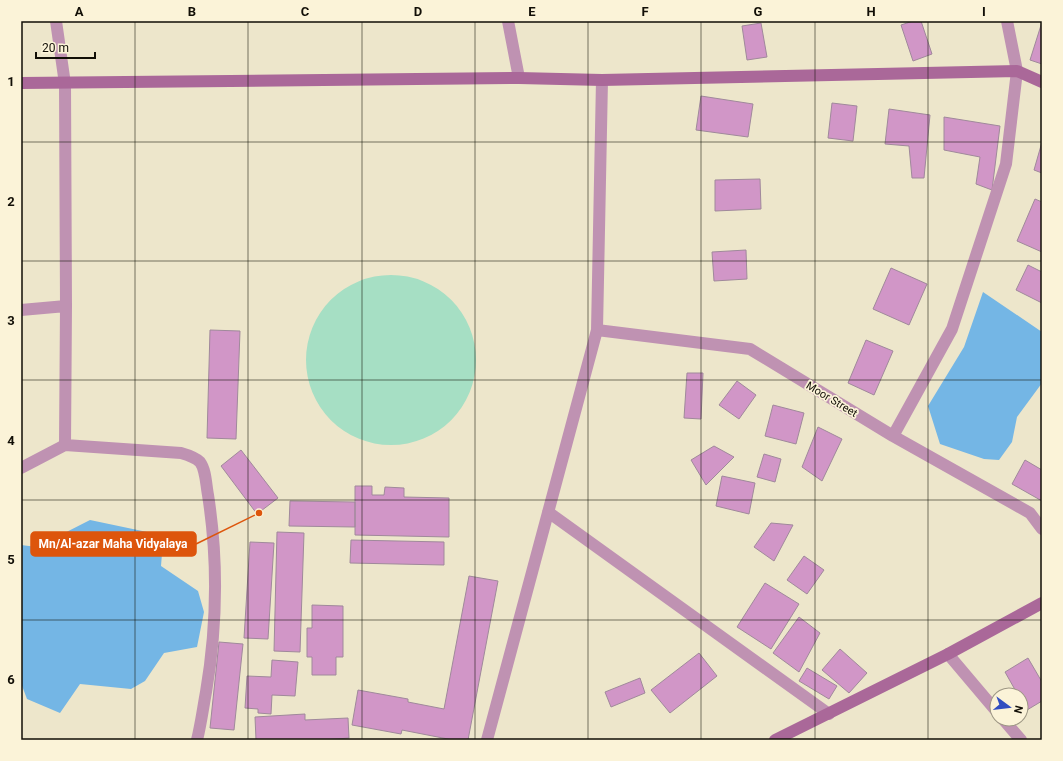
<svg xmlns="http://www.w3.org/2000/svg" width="1063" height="761" viewBox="0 0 1063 761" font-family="Roboto,sans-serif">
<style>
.green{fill:#a6dfc4}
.water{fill:#74b6e5}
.building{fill:#d196c7;stroke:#a0899b}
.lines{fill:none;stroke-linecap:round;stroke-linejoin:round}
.street{stroke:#bf92b2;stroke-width:12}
.secondary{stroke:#aa6899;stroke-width:12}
.grid{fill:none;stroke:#110e06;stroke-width:1;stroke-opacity:0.55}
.labels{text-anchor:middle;stroke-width:3.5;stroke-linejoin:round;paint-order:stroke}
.street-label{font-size:11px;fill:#110e06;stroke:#fbf3d8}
.leader{fill:none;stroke:#dd550c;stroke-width:1.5}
.callout-dot{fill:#dd550c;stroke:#fbf3d8;stroke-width:1.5}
.callout{fill:#dd550c;stroke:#dd550c;stroke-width:1.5}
.callout-label{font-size:12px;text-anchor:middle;font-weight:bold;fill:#fff}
.neatline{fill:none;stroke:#110e06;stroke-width:1.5}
.grid-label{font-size:13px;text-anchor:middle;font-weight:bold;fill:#110e06}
</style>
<rect width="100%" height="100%" fill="#ede6cb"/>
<path class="green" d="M306 360a85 85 0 1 1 170 0a85 85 0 1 1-170 0Z"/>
<path class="water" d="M983 292 1042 332V383L1017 417 1012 442 999 460 984 459 940 444 928 406 964 347Z
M90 520 147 532 163 541 161 566 198 591 204 612 197 647 164 653 145 681 131 689 80 684 60 713 27 699 21 683V545L37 547Z"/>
<path class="building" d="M913 21H921L932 54 913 61 901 25Z
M1042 22V64L1030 60Z
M761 23 767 57 747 60 742 26Z
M701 96 753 104 748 137 696 130Z
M832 103 857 106 853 141 828 138Z
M889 109 930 115 924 178H912L909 146 885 144Z
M944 117 1000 126 992 190 976 184 980 157 944 150Z
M1042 142V173L1034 170Z
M760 179 761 209 715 211V180Z
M1035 199 1042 202V252L1017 241Z
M746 250 747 279 714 281 712 252Z
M1028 265 1042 272V303L1016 290Z
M891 268 927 284 909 325 873 309Z
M210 330 240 331 236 439 207 438Z
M866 340 893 351 874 395 848 383Z
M687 373H703L701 419 684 418Z
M737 381 756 395 739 419 719 405Z
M773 405 804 413 796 444 765 436Z
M818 427 842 439 822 481 802 467Z
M714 446 734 457 706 485 691 460Z
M241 450 278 498 257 514 221 466Z
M764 454 781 459 775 482 757 477Z
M1025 460 1042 470V501L1012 484Z
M722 476 755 483 749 514 716 506Z
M355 486H372V495H384L385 487 404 488V497L449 498V537L355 535Z
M290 501 355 502V527L289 526Z
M771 523 793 525 774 561 754 547Z
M277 532 304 533 300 652 274 651Z
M351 540 444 542V565L350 563Z
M250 542 274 543 268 639 244 638Z
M804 556 824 570 807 594 787 580Z
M469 576 498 581 468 740H453L402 730 401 734 352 725 358 690 408 699V702L444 709Z
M765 583 799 604 771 649 737 627Z
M312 605 343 606V657H336V675H312V657H307V628H312Z
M799 617 820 633 799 672 773 653Z
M219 642 243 644 234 730 210 728Z
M840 649 867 673 849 693 822 670Z
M699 653 717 676 670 713 651 690Z
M1028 658 1042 682V701L1027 710 1021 699V695H1018L1005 672Z
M272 660 298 662 295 696 272 695 271 714 258 713V709L245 708 247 676 271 677Z
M807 668 837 686 829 699 799 681Z
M640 678 645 693 611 707 605 692Z
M305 714V720L348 718 349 738 325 740H256L255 717Z"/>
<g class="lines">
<path class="street" d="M56 21 65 84 66 306 65 445
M508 21 519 78
M21 310 66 306
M597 330 750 349 893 436 1030 513 1042 529
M893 436 952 329 1006 164 1017 71 1007 21
M21 468 65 445 181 453C188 455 195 457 200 462 206 470 206 485 208 495 218 559 217 627 206 692 203 708 201 724 197 740
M548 512 829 714
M948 654 997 712
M1003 719 1021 740
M487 740 597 330 602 80"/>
<path class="secondary" d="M21 83 519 78 602 80 1017 71 1042 82
M775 740 948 654 1042 603"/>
</g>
<path class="grid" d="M135 21V740M248 21V740M362 21V740M475 21V740M588 21V740M701 21V740M815 21V740M928 21V740M21 142H1042M21 261H1042M21 380H1042M21 500H1042M21 620H1042"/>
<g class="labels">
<g class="street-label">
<text transform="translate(832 399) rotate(31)" y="4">Moor Street</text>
</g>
</g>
<path class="leader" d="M259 513L196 544"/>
<circle class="callout-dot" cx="259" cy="513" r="4"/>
<rect class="callout" x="31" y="532" width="165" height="24" rx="4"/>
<g class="callout-label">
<text x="113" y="548">Mn/Al-azar Maha Vidyalaya</text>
</g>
<rect width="1063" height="761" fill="none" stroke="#fbf3d8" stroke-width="44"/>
<g transform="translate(1009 707) rotate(105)"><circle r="19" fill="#fbf3d8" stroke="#9d9784"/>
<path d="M0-3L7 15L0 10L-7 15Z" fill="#324fc0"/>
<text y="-6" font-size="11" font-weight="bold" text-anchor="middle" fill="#110e06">N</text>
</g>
<path d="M36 52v6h59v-6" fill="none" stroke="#110e06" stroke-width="2"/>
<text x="42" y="52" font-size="12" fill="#110e06" stroke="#fbf3d8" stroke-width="3" paint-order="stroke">20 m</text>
<rect x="22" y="22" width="1019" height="717" class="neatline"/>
<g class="grid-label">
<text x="79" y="16">A</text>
<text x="192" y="16">B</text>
<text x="305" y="16">C</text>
<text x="418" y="16">D</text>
<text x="532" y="16">E</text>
<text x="645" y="16">F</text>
<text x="758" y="16">G</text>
<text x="871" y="16">H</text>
<text x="984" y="16">I</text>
<text x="11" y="86">1</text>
<text x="11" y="206">2</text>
<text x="11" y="325">3</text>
<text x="11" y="445">4</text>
<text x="11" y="564">5</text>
<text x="11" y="684">6</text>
</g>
</svg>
